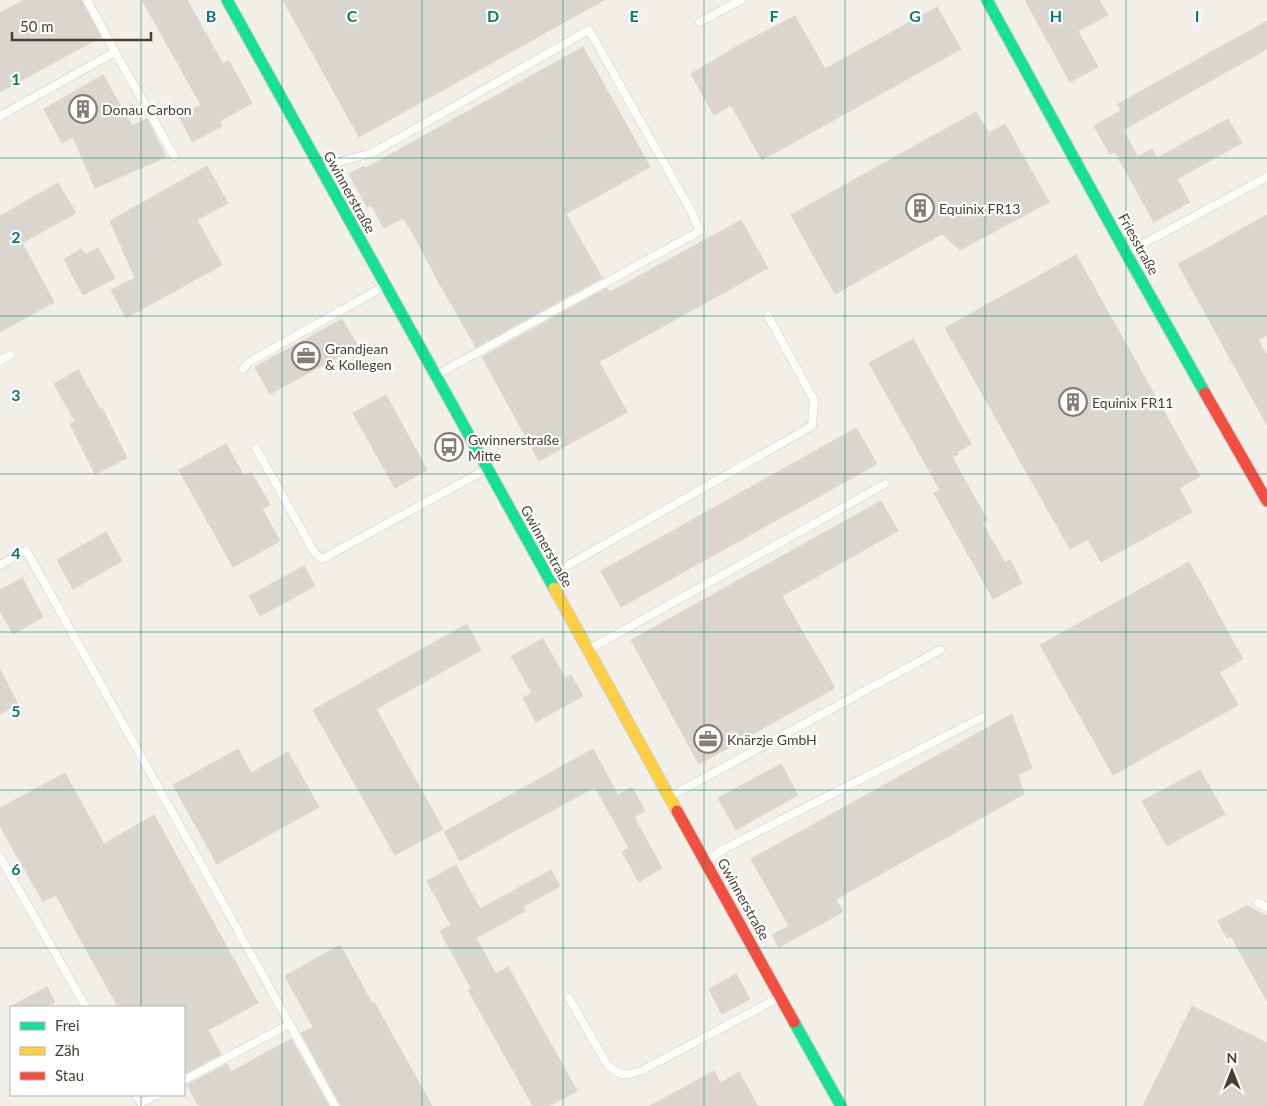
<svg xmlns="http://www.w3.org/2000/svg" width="1267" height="1106" viewBox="0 0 1267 1106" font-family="Lato,sans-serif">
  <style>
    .building { fill: #dad6cf; stroke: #dad6ce }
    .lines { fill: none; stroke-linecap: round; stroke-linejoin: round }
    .lane-casing { stroke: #d0ccc6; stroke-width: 9 }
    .fast-casing { stroke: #d3cec0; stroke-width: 13 }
    .slow-casing { stroke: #d3cec0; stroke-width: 13 }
    .jam-casing { stroke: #d3cec0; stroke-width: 13 }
    .lane { stroke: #fdfdfc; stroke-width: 8 }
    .fast { stroke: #16e098; stroke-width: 11 }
    .slow { stroke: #ffcf43; stroke-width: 11 }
    .jam { stroke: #f24e42; stroke-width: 11 }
    .grid { fill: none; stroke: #0f766e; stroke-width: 1; stroke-opacity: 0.55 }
    .labels { text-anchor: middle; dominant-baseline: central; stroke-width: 4.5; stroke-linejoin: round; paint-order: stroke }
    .poi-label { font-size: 14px; fill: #484034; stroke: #fff; text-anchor: start }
    .street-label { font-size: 14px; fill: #484034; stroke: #fff }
    .grid-label { font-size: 16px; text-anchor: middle; font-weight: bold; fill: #0f766e; stroke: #fff; stroke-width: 4.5; stroke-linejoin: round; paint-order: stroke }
  </style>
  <rect width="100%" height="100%" fill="#f2efe8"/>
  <g class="building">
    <polygon points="24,0 81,0 101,37 0,92 0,13"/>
    <polygon points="142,0 187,0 223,64 229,61 252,103 220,121 222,126 192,142 179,116 201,105"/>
    <polygon points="283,0 604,0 359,137"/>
    <polygon points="1025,0 1099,0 1108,15 1078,31 1098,67 1070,82"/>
    <polygon points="937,7 961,49 762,160 731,105 714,115 691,74 741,44 795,16 825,69"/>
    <polygon points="1267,21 1267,49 1123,130 1138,157 1152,149 1157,158 1228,119 1242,143 1177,179 1190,202 1154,222 1115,152 1110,154 1094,126 1121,110 1118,104"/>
    <polygon points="583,47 650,167 566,214 602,278 476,347 439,283 409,226 408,226 403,218 384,228 371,205 367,207 349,174 364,166 366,168"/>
    <polygon points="103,75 132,126 147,119 166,157 95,188 73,137 62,143 44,109"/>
    <polygon points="976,112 989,133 1005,124 1049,202 960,250 942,234 835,294 791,215"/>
    <polygon points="207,166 228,203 197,220 222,265 126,318 111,290 135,278 110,221"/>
    <polygon points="58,183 76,213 22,243 54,302 0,332 0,216"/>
    <polygon points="1267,215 1267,335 1258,340 1267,356 1267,425 1178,264"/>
    <polygon points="741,220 768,268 599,362 627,412 539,461 482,357 607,288 610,292"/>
    <polygon points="98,248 115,278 83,295 64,259 81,249 85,255"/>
    <polygon points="1076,255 1200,476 1179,488 1192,512 1101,562 1088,539 1070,549 945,328"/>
    <polygon points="342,319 358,346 270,394 255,367"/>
    <polygon points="913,339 971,444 957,452 959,454 952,457 987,520 982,523 1005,563 1010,560 1022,583 993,599 934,493 940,490 869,363"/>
    <polygon points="78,370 100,409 102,408 127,458 95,474 70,424 75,421 54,384"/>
    <polygon points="386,395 427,470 395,488 353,413"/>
    <polygon points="856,428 877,464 621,607 601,571"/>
    <polygon points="226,444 244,476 251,472 270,505 262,509 280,541 233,567 179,470"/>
    <polygon points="881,501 898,531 782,596 835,688 699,764 631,640"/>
    <polygon points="106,532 122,561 73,589 57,560"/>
    <polygon points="1189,562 1243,659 1219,672 1238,705 1113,775 1040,645"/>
    <polygon points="304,566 315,586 260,616 249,596"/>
    <polygon points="22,578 43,617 13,634 0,611 0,590"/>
    <polygon points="467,624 481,650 376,709 443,829 395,855 313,710"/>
    <polygon points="543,639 565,678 571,675 583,696 536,722 523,698 532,693 511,656"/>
    <polygon points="0,670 18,704 0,714"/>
    <polygon points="1012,714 1032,768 1018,775 1024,794 836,899 843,912 779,947 772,935 789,926 751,859"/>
    <polygon points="238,749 251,773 288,752 319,807 217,864 173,785"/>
    <polygon points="593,749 618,795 632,787 645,811 634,817 662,868 639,882 622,852 629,848 595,787 460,861 444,832"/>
    <polygon points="781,764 798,795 736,830 718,798"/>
    <polygon points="1200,770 1225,814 1167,846 1142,801"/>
    <polygon points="65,773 104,844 154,815 258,1003 208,1030 221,1054 184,1074 184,1007 118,1007 56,895 43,902 0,826 0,808"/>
    <polygon points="456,865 480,909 551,870 560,886 523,907 525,911 476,938 496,974 508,967 577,1091 549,1106 533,1106 468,990 471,988 440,931 451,925 427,881"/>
    <polygon points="1247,906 1267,916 1267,1001 1231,936 1227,938 1218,921"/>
    <polygon points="340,945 372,1003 374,1002 432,1106 341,1106 301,1033 313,1027 285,976"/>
    <polygon points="736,974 750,999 722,1014 709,989"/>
    <polygon points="47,987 55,1002 45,1007 10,1007"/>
    <polygon points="1192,1006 1267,1043 1267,1106 1143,1106"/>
    <polygon points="291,1039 329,1106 199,1106 187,1085 227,1064 231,1072"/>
    <polygon points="714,1071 720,1083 739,1072 758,1106 650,1106"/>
  </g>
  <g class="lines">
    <defs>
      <g id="lane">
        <polyline points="700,22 741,0"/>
        <polyline points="115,52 174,156"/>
        <polyline points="0,116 115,52 87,0"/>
        <polyline points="323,171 342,161 372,153 589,30 691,211 700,231 438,374"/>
        <polyline points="1128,252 1267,177"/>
        <polyline points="0,360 11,355"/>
        <polyline points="243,369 249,362 383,287"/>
        <polyline points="256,448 314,552 322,559 485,470"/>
        <polyline points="0,565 26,550 200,862 335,1106"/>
        <polyline points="549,576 812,426 814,400 768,316"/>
        <polyline points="590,649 885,484"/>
        <polyline points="671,796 940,650"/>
        <polyline points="0,857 86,1007"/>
        <polyline points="707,860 726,848 981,718"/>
        <polyline points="1258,903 1267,907"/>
        <polyline points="569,998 608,1066 621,1074 630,1074 641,1071 780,997"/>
        <polyline points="184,1080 290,1024"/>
        <polyline points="136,1095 141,1103 157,1095"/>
      </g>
      <g id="fast">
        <polyline points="227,0 554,588"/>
        <polyline points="987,0 1126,253 1205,393"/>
        <polyline points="794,1022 841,1106"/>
      </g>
      <polyline id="slow" points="554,588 677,811"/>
      <g id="jam">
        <polyline points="1205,393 1267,501"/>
        <polyline points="677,811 794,1022"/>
      </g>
    </defs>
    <use href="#lane" class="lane-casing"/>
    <use href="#fast" class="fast-casing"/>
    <use href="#slow" class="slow-casing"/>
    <use href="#jam" class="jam-casing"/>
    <use href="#lane" class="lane"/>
    <use href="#fast" class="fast"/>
    <use href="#slow" class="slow"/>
    <use href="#jam" class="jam"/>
  </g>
  <path class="grid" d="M141,0V1007M282,0V1106M422,0V1106M563,0V1106M704,0V1106M845,0V1106M985,0V1106M1126,0V1106M0,158H1267M0,316H1267M0,474H1267M0,632H1267M0,790H1267M0,948H1267M141,1095V1106"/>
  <defs>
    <symbol id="building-ring" viewBox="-11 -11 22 22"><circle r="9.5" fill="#fff" stroke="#847d73" stroke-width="1.5"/><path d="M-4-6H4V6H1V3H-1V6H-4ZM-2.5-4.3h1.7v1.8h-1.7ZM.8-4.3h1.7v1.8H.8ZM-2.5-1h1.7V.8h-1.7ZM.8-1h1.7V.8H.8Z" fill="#847d73"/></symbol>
    <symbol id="office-ring" viewBox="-11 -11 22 22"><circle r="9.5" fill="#fff" stroke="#847d73" stroke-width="1.5"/><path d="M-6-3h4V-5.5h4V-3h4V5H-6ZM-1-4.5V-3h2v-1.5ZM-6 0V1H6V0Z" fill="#847d73"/></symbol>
    <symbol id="bus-ring" viewBox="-11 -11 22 22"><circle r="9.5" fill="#fff" stroke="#847d73" stroke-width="1.5"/><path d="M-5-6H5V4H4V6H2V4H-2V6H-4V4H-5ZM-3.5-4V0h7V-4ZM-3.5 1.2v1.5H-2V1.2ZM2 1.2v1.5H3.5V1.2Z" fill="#847d73"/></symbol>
  </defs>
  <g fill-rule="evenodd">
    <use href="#building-ring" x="67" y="93" width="32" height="32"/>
    <use href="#building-ring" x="904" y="192" width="32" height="32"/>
    <use href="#office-ring" x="290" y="340" width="32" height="32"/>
    <use href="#building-ring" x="1057" y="386" width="32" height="32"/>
    <use href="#bus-ring" x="433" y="431" width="32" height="32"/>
    <use href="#office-ring" x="692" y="723" width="32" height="32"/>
  </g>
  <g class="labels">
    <g class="poi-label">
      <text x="102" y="109">Donau Carbon</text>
      <text x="939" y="208">Equinix FR13</text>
      <text x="325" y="348">Grandjean<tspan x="325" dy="16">&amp; Kollegen</tspan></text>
      <text x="1092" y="402">Equinix FR11</text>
      <text x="468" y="439">Gwinnerstraße<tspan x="468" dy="16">Mitte</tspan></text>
      <text x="727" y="739">Knärzje GmbH</text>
    </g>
    <g class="street-label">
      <text transform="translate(350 192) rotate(61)">Gwinnerstraße</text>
      <text transform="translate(1139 244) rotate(61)">Friesstraße</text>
      <text transform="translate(547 546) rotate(61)">Gwinnerstraße</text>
      <text transform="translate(744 899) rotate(61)">Gwinnerstraße</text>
    </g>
  </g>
  <g class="grid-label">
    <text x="211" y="22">B</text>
    <text x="352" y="22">C</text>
    <text x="493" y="22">D</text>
    <text x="634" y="22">E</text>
    <text x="774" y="22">F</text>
    <text x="915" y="22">G</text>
    <text x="1056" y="22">H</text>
    <text x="1197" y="22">I</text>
    <text x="16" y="85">1</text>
    <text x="16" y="243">2</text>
    <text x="16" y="401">3</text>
    <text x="16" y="559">4</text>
    <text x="16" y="717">5</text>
    <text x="16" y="875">6</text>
  </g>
  <rect x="10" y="1006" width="175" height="90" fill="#ffffff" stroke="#b6b3ae"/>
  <rect x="20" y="1022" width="25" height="8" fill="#16e098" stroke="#b6b3ae"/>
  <text x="55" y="1031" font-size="15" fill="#484034">Frei</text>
  <rect x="20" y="1047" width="25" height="8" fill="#ffcf43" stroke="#b6b3ae"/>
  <text x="55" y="1056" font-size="15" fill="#484034">Zäh</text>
  <rect x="20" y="1072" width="25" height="8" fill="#f24e42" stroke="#b6b3ae"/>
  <text x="55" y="1081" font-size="15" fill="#484034">Stau</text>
  <g transform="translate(1232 1071)" stroke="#ffffff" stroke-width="4" paint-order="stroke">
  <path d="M0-4L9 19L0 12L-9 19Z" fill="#484034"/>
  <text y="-8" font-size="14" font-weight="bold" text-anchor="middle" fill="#484034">N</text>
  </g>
  <path d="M12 32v8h139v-8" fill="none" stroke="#484034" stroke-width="2.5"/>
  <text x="20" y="32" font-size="15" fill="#484034" stroke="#ffffff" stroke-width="4" paint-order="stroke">50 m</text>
</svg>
